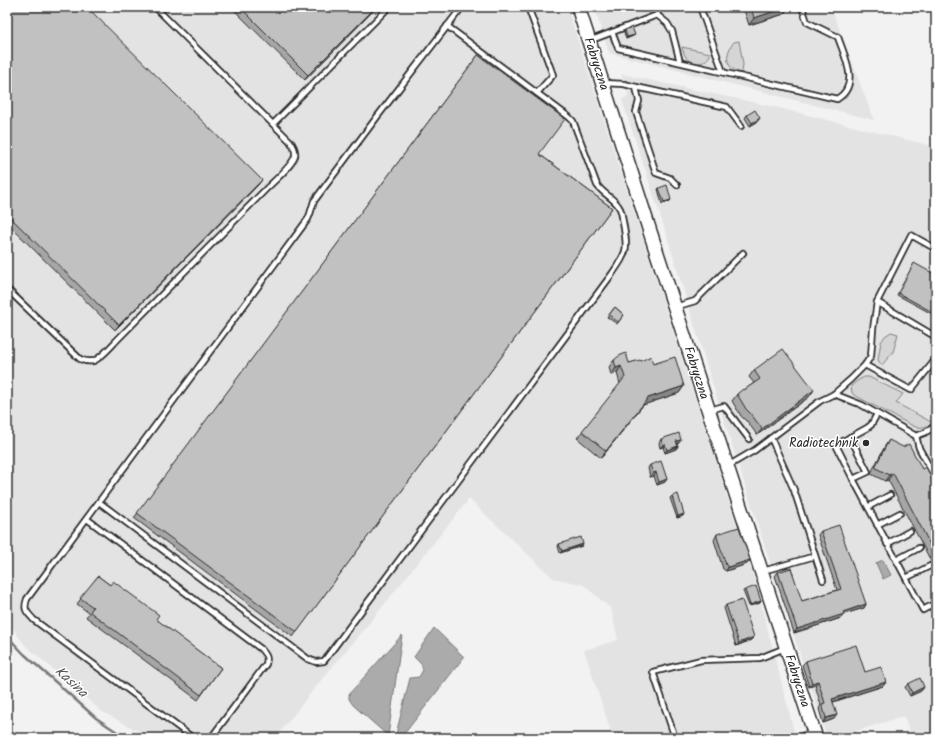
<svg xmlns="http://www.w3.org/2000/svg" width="943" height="745" viewBox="0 0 943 745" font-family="Kalam,sans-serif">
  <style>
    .built { fill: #e3e3e3 }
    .green { fill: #d5d5d5; stroke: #808080 }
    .water { fill: #ababab; stroke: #787878 }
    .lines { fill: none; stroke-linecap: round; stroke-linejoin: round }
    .stream { stroke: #787878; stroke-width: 2.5 }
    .lane-casing { stroke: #2b2b2b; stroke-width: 8 }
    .secondary-casing { stroke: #2b2b2b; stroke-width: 16 }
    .lane { stroke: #fff; stroke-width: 4.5 }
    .secondary { stroke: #fff; stroke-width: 13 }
    .wall { fill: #a6a6a6; stroke: #2b2b2b }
    .shaded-wall { fill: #878787; stroke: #2b2b2b }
    .building { fill: #c1c1c1; stroke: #2b2b2b }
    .poi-dot { fill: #2b2b2b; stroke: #fff; stroke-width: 1.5 }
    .labels { text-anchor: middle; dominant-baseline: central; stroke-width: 3; stroke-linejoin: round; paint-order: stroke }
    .street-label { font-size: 13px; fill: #2b2b2b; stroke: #fff }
    .poi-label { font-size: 13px; fill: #2b2b2b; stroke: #fff; text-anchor: end }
    .water-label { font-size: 14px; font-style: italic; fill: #585858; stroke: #fff }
  </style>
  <rect width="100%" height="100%" fill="#f2f2f2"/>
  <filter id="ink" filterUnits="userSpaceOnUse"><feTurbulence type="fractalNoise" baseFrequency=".025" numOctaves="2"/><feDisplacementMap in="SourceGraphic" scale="8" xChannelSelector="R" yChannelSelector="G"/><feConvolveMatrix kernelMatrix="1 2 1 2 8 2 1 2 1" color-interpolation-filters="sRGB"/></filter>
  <g filter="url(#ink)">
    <g class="built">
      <polygon points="7,7 567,7 755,581 794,731 775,738 613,738 584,650 618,640 611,609 584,585 553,578 469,499 362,632 322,679 275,738 151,738 101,711 25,645 7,621"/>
      <polygon points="594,7 831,7 874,120 609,53"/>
      <polygon points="621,74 779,108 936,147 936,738 912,738 904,716 834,738 827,738 718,402 666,233 622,100 628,95"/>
    </g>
    <g class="green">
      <path d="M739,41L743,64L742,73C725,70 724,54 734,42Z"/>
      <path d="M682,47L710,53V55C705,65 692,66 686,57C684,54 683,51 682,47Z"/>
      <polygon points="891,332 898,334 893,352 882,365 879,362 878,359 881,342 885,336"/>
      <path d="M864,377H869L903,394L896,403L933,423C927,427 922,428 915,427L854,395L852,393L851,386L857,381Z"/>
    </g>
    <g class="water">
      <polygon points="883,560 891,575 883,579 876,563"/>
      <polygon points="434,628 464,657 401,738 395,738 410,678 419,677 423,670 421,664 414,657"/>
      <polygon points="402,635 388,736 353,705 349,699 349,694"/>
    </g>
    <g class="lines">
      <g class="stream">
        <polyline points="7,636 24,654 96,718 126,738"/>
        <polyline points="931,738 936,734"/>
      </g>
      <defs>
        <g id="lane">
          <polyline points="528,7 553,75 537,93"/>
          <polyline points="700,7 723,72"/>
          <polyline points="657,15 667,23 672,31 680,62"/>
          <polyline points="657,15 659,7"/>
          <path d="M612,32L618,48L837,99C861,85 844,56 838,37L807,22L802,7"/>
          <polyline points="589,41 657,15"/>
          <polyline points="604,83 624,84 636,87 639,101 636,112 656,173 670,178 677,185"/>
          <polyline points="636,87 727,107 741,126"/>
          <polyline points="273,124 389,7"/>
          <path d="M7,289L80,359C84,361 88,362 93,361C101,359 112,345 118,339L267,188C274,181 293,165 295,156C296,150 293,145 290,141L155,7"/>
          <polyline points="877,302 936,337"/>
          <polyline points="675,307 695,301 743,253"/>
          <polyline points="865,365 911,390 936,359"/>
          <polyline points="834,394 862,405 916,436 919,448 936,479"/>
          <polyline points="710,410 724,406 749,439"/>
          <polyline points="877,414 871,425 867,428 836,445 853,479 923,610 936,603"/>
          <polyline points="916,436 924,433 936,426"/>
          <polyline points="850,437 868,472 853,479"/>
          <polyline points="771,438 794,490 823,580"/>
          <polyline points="728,466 755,450 820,401 834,394 851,379 865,365 871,356 873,329 877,302 911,235 936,249"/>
          <path d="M99,502L308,659L316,662L324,661L612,274C628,251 628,250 623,222C622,218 622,211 619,207C614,198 603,194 597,185L573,121L569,117L447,26"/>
          <polyline points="868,507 890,495"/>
          <path d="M87,519L261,649C266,655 268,657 266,664L211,738"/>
          <polyline points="877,525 900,513"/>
          <polyline points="887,544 910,531"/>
          <polyline points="896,560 919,548"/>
          <polyline points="763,571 815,556"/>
          <polyline points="906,578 930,566"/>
          <path d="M193,738L34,620C27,612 23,610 27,599L308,219L310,214L314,201L377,117L462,7"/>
          <polyline points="675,738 653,672 701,660 760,658 785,648"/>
          <polyline points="796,738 814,732"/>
        </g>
        <polyline id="secondary" points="578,7 654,244 816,738"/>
      </defs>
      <use href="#lane" class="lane-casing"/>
      <use href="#secondary" class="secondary-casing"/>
      <use href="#lane" class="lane"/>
      <use href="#secondary" class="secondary"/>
    </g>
    <g class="wall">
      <polygon points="7,7 258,185 115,330 7,223"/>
      <polygon points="231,7 377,7 305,80"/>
      <polygon points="743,7 788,7 784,14 749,25"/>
      <polygon points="625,30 633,36 626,39 624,32"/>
      <polygon points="478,55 539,154 612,208 293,637 134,518"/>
      <polygon points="747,115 757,122 750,126 745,118"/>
      <polygon points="659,188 670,201 662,204 658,189"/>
      <polygon points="913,265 936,275 936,316 897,295"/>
      <polygon points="615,307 624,315 617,324 607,317"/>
      <polygon points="614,360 629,363 641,361 653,364 684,386 679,393 643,405 601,458 577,438 620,384 617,373 611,375 609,367"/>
      <polygon points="754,370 809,397 757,435 747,421 746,421 741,416 732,401 737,394 744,390 754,383 749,377"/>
      <polygon points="661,439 679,443 677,443 678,446 676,449 665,453 663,447 660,448 659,443"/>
      <polygon points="889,440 922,469 936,487 936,571 933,564 932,563 888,480 885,481 871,474 872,471 885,446"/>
      <polygon points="650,465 665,482 657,485 654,476 650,477 648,468"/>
      <polygon points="672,496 683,516 677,518 670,498"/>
      <polygon points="821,531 866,604 864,608 844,614 841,618 794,633 775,576 778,572 802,601 837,590 818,535"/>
      <polygon points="717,534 750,560 747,564 726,571 723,569 714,540"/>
      <polygon points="559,544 582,546 560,553 558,546"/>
      <polygon points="98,576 221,668 198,700 86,617 89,613 77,604"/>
      <polygon points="745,590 761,601 760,603 749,606 743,591"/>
      <polygon points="726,605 751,640 736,646 724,608"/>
      <polygon points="936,617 936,635 930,623 933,618"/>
      <polygon points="806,661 865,672 886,682 883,686 833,702 834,719 823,723 819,709 821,705 815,685 809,687 802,665"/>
      <polygon points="908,684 924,687 921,691 910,696 905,687"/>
    </g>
    <g class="shaded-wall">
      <polygon points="376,7 377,7 305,80 308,75"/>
      <polygon points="787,7 788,7 784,14 749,25 754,18"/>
      <polygon points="635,35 633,36 626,39 627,37"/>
      <polygon points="760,118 757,122 750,126 752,123"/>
      <polygon points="262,180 258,185 115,330 119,325"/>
      <polygon points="671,200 670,201 662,204 664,202"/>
      <polygon points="621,366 617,373 611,375 616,368"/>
      <polygon points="684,386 679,393 643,405 601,458 648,398"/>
      <polygon points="814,390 809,397 757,435 762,429"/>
      <polygon points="681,440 679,443 674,444 676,441"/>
      <polygon points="665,444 663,447 660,448 663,445"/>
      <polygon points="678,446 676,449 665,453 667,450"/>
      <polygon points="656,472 654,476 650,477 653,473"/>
      <polygon points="893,473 888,480 885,481 889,475"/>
      <polygon points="667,479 665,482 657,485 659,482"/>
      <polygon points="684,514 683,516 677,518 678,516"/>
      <polygon points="583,544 582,546 560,553 562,551"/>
      <polygon points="750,560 747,564 726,571 728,567"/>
      <polygon points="761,601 760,603 749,606 750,605"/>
      <polygon points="866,604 864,608 844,614 841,618 794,633 797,629 843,612"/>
      <polygon points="754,637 751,640 736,646 739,643"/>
      <polygon points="818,681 815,685 809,687 812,683"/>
      <polygon points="886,682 883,686 829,703 832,699"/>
      <polygon points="924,687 921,691 910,696 912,693"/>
      <polygon points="837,715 834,719 823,723 826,718"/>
    </g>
    <g class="building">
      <polygon points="7,7 87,7 262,180 119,325 7,214"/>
      <polygon points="240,7 376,7 308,75"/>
      <polygon points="751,7 787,7 754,18"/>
      <polygon points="632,27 635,35 627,37 625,30"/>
      <polygon points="478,55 565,119 539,154 612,208 297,632 137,513"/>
      <polygon points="755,110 760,118 752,123 747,115"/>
      <polygon points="667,185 671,200 664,202 659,188"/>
      <polygon points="914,263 936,275 936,314 898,293"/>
      <polygon points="615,307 624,315 618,322 609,315"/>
      <polygon points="783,349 814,390 762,429 751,414 746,409 737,394 743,389 744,390 760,379 754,370"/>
      <polygon points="626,353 629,363 640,360 641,361 651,356 653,364 675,357 684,386 648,398 606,451 582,431 625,377 621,366 616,368 614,360 619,356"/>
      <polygon points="679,433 681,440 676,441 678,446 667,450 665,444 663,445 661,439"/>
      <polygon points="889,440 903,447 909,444 922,469 926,467 936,487 936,556 893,473 889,475 876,468 876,465"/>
      <polygon points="661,461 667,479 659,482 656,472 653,473 650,465"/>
      <polygon points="678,494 684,514 678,516 672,496"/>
      <polygon points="839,525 866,604 843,612 844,614 797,629 778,572 791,568 802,601 841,589 821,531"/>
      <polygon points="739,527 750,560 728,567 726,565 717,537 717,534"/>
      <polygon points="581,537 583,544 562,551 559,544"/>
      <polygon points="98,576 110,585 113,581 159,615 156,619 221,668 201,695 90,612 93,607 80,598"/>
      <polygon points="756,586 761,601 750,605 745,590"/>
      <polygon points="742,600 754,637 739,643 726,605"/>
      <polygon points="936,617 936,623 933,618"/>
      <polygon points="856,645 865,672 881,667 886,682 832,699 837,715 826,718 822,704 825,703 818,681 812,683 806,661"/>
      <polygon points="920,678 924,687 912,693 908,684"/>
      <polygon points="854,732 856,738 845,738 844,735"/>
    </g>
  </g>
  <circle class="poi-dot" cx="866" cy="443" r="4"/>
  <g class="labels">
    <g class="street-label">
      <text transform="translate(596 64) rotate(72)">Fabryczna</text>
      <text transform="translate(696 373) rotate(72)">Fabryczna</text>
      <text transform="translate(797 681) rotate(72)">Fabryczna</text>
    </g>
    <g class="poi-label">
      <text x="858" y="443">Radiotechnik</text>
    </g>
    <g class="water-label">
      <text transform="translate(71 682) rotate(43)">Kasina</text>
    </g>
  </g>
  <rect width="943" height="745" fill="none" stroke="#fff" stroke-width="24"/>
  <rect x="12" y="12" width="919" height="721" fill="none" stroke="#2b2b2b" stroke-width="1.5" filter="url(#ink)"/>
</svg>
